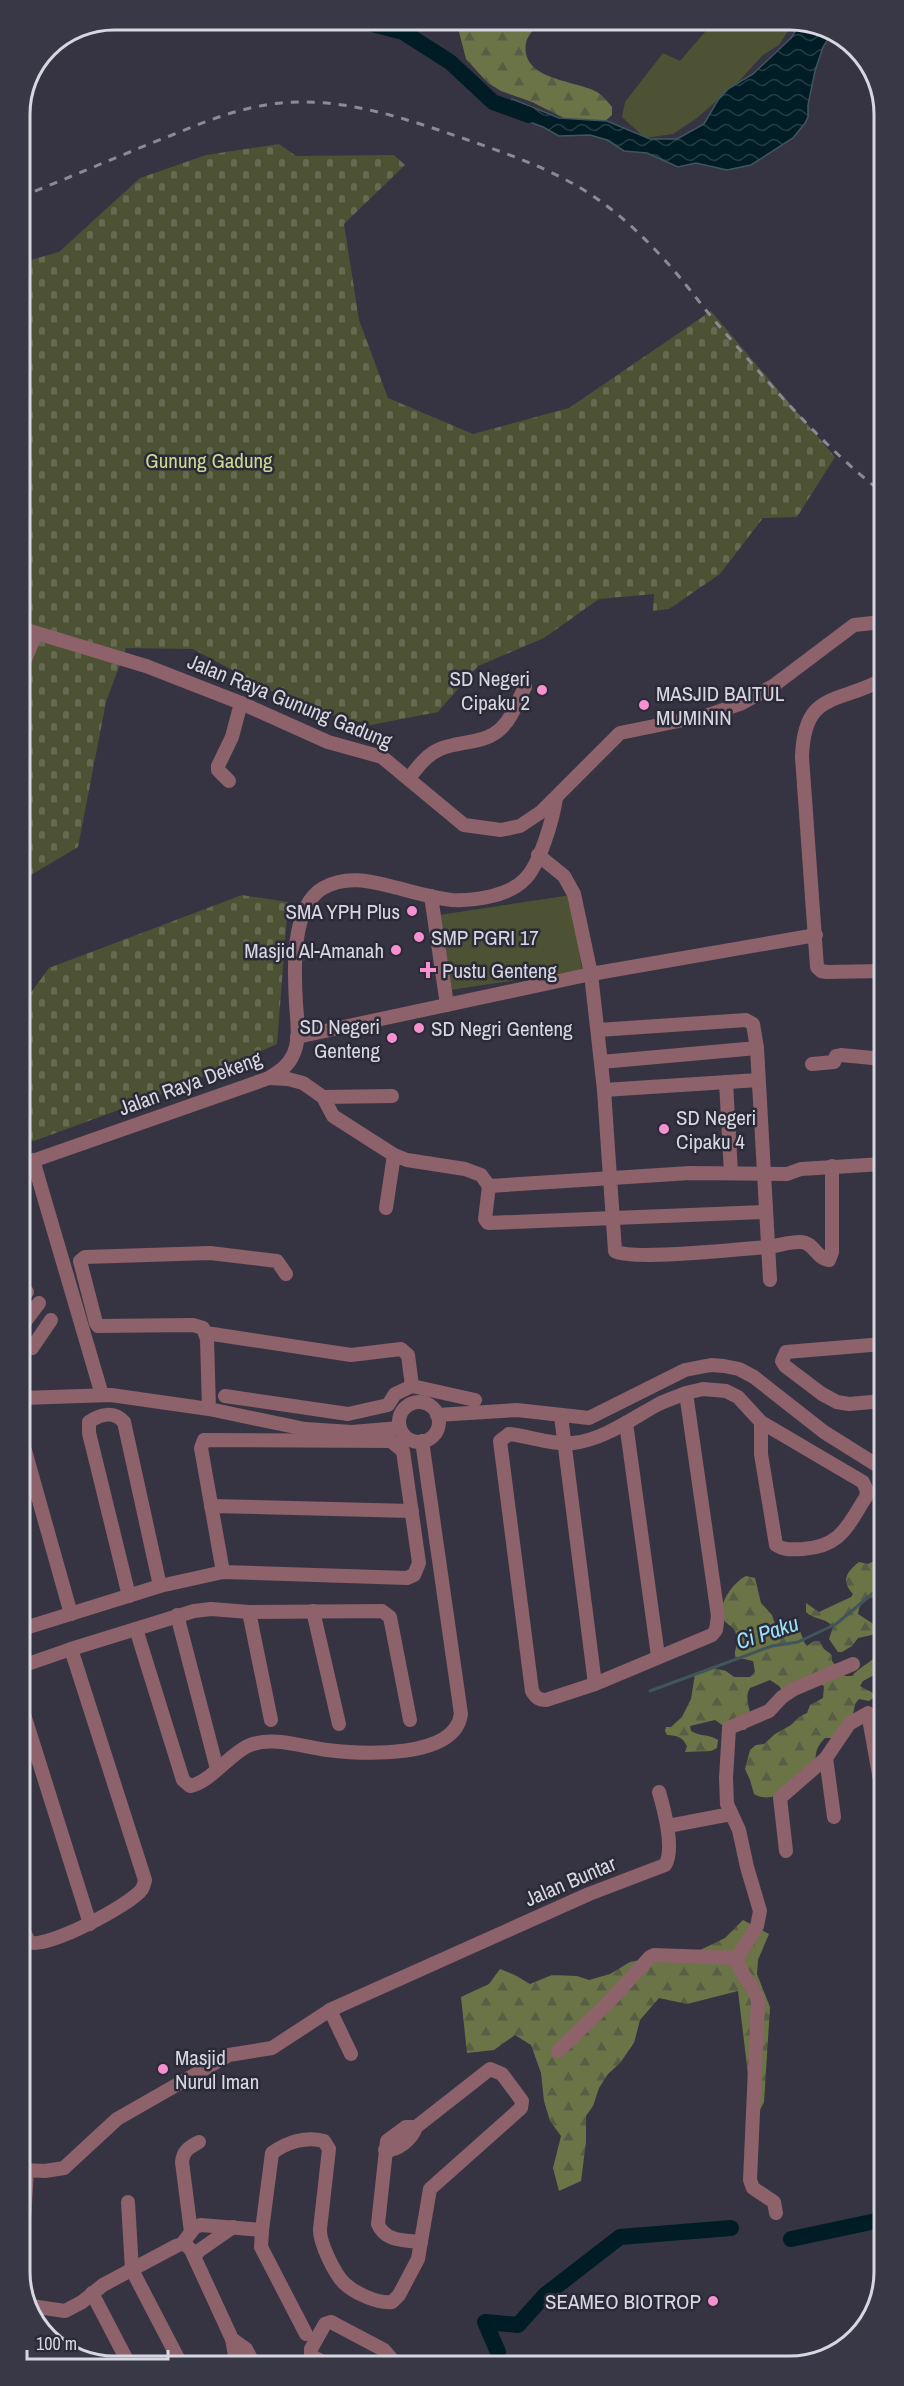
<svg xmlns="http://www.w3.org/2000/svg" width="904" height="2386" viewBox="0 0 904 2386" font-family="'Archivo Narrow',sans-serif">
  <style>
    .grass { fill: #4c5233 }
    .forest { fill: url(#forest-firs) }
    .cemetery { fill: url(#cemetery-stones) }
    .water { fill: url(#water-waves); stroke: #41555d; stroke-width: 1.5 }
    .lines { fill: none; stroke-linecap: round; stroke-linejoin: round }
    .stream { stroke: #41555d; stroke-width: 3 }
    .river { stroke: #001d25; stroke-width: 16 }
    .minor { stroke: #8d626a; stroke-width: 14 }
    .rail { stroke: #8b8995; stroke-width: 3; stroke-dasharray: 8 8; stroke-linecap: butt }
    .poi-dot { fill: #f690cf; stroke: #2b2a38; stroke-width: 2 }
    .labels { text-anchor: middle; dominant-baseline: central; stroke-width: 5; stroke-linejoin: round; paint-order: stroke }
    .park-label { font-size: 21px; fill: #ccda90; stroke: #2b2a38 }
    .poi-label { font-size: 21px; fill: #d8d7e1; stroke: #2b2a38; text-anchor: start }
    .street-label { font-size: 21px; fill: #d8d7e1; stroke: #2b2a38 }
    .water-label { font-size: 22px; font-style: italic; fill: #9be3f9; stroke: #2b2a38 }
    .rim { fill: none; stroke: #d8d7e1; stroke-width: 3 }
  </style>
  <defs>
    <pattern id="forest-firs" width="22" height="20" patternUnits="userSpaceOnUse" patternTransform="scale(1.5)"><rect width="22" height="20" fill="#6b7446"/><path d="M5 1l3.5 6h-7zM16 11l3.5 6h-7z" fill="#585d45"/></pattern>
    <pattern id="cemetery-stones" width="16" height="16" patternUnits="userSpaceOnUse" patternTransform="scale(1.5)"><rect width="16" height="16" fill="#4c5233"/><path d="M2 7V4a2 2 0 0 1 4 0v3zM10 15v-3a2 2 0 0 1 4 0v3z" fill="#656a50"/></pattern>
    <pattern id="water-waves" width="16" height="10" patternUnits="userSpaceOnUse" patternTransform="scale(1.5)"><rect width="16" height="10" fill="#001d25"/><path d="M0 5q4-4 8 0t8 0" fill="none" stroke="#243d44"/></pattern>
  </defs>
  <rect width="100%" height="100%" fill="#363442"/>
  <g class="grass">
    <polygon points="712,20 795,20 779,45 763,55 739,81 697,118 673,134 645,138 622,117 625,102 663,53 680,61 712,24"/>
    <polygon points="571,895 582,970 450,990 439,915"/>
  </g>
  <g class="forest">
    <path d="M441,20H540C536,27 527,36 526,43C520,79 572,80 595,91C602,94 607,101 612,107V115L602,124L570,121L532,102L501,91L488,83L466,59L458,28L454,21Z"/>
    <path d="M883,1557V1602L872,1597C863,1601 859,1605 858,1614L875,1625L876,1630L872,1635L858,1638L852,1646L842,1652H838L829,1639L833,1627C825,1617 814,1620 806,1612V1603L819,1612L851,1597L853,1594C841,1581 846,1572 859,1562L868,1564Z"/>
    <path d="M746,1576L755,1578L761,1603L772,1615L775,1624L790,1620L797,1623L804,1642L807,1646L814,1641H819L824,1649L832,1655V1661L845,1676H852C863,1664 872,1663 884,1648V1664L877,1666L874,1675L863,1681L860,1686L875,1694L873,1698L869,1701L859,1699L855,1704L852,1720L838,1738H825C816,1747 814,1755 817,1767C800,1780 776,1807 754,1794L750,1780L745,1769L750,1750L756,1745L764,1744L775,1734L791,1725L799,1717L807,1713L810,1705L823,1698L824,1686L819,1684L782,1690L779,1686L770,1680L750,1688C741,1702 759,1718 745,1730H729L715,1720L690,1726L691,1731C700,1737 710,1734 718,1740L717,1748L711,1751L685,1752L687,1746C682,1736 677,1736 667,1735L665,1731L666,1727H671L682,1717L691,1699L695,1674L713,1668L726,1671L734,1677H750L755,1672L753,1661L735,1657C734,1649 739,1643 736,1634C734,1626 728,1626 724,1620C715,1607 734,1581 746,1576Z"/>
    <polygon points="743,1920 769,1934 758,1960 757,1974 770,2007 764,2102 760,2110 750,2091 738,1991 687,2004 659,1998 640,2020 634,2043 620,2063 608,2074 599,2088 593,2106 586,2116 586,2142 581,2181 559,2191 553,2168 561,2136 550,2121 544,2101 541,2073 531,2045 515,2035 494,2050 467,2053 461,1997 489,1984 500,1969 515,1975 530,1984 552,1975 577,1976 589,1980 610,1974 630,1962 669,1954 698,1951 725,1938"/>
  </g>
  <g class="cemetery">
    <polygon points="279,144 296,156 394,155 405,165 344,224 359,320 388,398 473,434 569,408 711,311 835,457 797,517 763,518 720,574 669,609 653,611 654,594 599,599 544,638 478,666 438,712 371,725 301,707 193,649 126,648 106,702 78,847 21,881 20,263 59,252 140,178 206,155"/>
    <polygon points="242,895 288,902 277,1044 165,1093 34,1141 21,1141 21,1006 49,968"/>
  </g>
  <polygon class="water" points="801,22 832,33 823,47 815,71 808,105 808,117 805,123 793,138 751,165 727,170 696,163 678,167 647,153 624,151 607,140 590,135 559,136 543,127 508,114 512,99 559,118 607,121 650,139 677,139 704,124 718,100 728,89 753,74 791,38"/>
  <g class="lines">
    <polyline class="stream" points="650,1691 772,1646 798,1642 836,1624 883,1585"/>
    <g class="river">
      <polyline points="357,20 403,32 450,62 493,102 529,115"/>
      <polyline points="791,2239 876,2221 884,2211"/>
      <polyline points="498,2352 485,2322 518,2325 545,2295 620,2237 731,2228"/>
    </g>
    <g class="minor">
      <polyline points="20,628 146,666 241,703 328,742 382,757 464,825 501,830 520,826 541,812 620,733 708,715 740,704 773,686 854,625 882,622"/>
      <polyline points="20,672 36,633"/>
      <path d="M882,680C837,704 804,691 802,757L817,967L821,971L827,972L883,971"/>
      <path d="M409,778C418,767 426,755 440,749C458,741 482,744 498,731C511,721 517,702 525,687"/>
      <polyline points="229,781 218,770 218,766 232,737 241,703"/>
      <path d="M538,855L564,876L574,894L591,974L604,1090L615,1251C631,1261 742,1249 767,1247C778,1246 788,1242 799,1242C814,1241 816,1259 829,1260L832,1252V1166"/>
      <polyline points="431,896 447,1005"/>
      <polyline points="598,1030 746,1020 753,1024 757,1048 770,1280"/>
      <polyline points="297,1037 591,974 816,935"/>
      <polyline points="601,1062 757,1048"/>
      <polyline points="812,1064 834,1062 836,1056 841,1055 883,1059"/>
      <polyline points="269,1078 288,1079 303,1083 323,1097 333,1116 394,1155 407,1160 465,1169 481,1175 489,1186 690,1173 787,1174 801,1169 883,1164"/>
      <polyline points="726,1082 731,1173"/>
      <polyline points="604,1090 758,1080"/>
      <polyline points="323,1097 392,1096"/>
      <polyline points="33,1160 102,1395"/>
      <path d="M21,1165L269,1078C278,1072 287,1067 292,1057C301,1041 297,1020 296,1003C294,970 291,907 323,888C348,874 373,882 398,888C416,893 434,898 452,900C475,901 509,896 525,879C540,864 553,819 556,798"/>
      <polyline points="489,1186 485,1219 488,1223 765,1212"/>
      <polyline points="386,1208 394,1155"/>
      <polyline points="21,1297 27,1292"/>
      <polyline points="21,1327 39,1303"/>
      <polyline points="206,1333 351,1355 401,1349 408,1355 412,1386"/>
      <polyline points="883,1344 786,1352 782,1361 785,1366 822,1394 837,1402 849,1404 883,1401"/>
      <polyline points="21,1348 32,1348 51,1320"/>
      <path d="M686,1393C677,1397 666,1400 657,1405C631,1419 603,1440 573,1443C550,1445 530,1436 509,1434L500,1441L532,1691C536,1698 539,1700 546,1700L595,1684L712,1635L716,1630L718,1616L686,1393L703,1389L726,1391L738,1397L761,1422L863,1482L867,1491L866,1497C847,1526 842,1546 803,1549C793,1549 785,1551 776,1545L761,1454V1422"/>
      <polyline points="225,1396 348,1414 388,1405 395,1394 412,1386 475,1400"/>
      <polyline points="22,1398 111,1395 209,1409 305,1429 352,1432 400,1428"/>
      <circle cx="419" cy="1422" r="20"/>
      <polyline points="209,1409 207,1339 203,1328 193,1325 98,1326 96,1323 80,1261 85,1257 210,1253 277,1261 286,1274"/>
      <polyline points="437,1415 517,1410 589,1418 685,1370 711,1365 724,1366 739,1369 754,1377 824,1432 883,1469"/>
      <polyline points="561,1416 595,1684"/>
      <polyline points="626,1423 658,1656"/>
      <polyline points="22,1440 71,1614"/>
      <polyline points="211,1506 412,1511"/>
      <path d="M129,1596L89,1433V1422C100,1414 114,1411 124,1422L160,1586"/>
      <polyline points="313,1611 339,1724"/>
      <polyline points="249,1612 271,1720"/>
      <polyline points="177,1615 217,1769"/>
      <polyline points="22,1629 160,1586 223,1572 407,1578 414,1575 419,1563 403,1451 391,1441 204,1440 201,1448 223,1572"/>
      <path d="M136,1629L183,1780L190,1786C211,1782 230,1753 250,1745C274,1736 303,1747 327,1750C360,1754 455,1760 461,1714L422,1441"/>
      <polyline points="71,1649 194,1611 211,1609 249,1612 382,1611 390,1617 410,1720"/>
      <path d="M22,1666L71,1649L145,1880C144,1884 144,1886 142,1889C131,1905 45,1950 29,1942L22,1928"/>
      <polyline points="22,1708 90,1924"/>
      <polyline points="826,1758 834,1817"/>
      <polyline points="668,1826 731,1814"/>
      <polyline points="786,1851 780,1798 826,1758 849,1724 868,1713 880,1780 884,1781"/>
      <polyline points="330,2010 351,2054"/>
      <polyline points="558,2051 607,2004 650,1957 654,1955 737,1958"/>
      <path d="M416,2127H406L387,2141L378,2224C385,2242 405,2240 421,2242"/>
      <path d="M23,2170L45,2171L64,2168L117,2119L229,2055L272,2048L330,2010L589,1894L665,1865C675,1850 664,1809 659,1792"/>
      <polyline points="128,2202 132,2270 182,2366"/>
      <path d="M776,2213L774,2202L753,2188L750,2180L758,2001C754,1984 739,1975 737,1958L757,1926L760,1911L747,1867L739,1830L727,1804L726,1778L729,1728L769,1711L782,1697L794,1689L853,1664"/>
      <polyline points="262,2230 261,2247 306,2334"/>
      <path d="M191,2232L182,2162C183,2150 190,2147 199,2142"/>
      <polyline points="23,2237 27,2170"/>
      <path d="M182,2244L195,2227L201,2225L262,2230L272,2153C287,2142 306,2136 324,2141L329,2149L320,2229C319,2242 335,2275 345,2284C355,2293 378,2304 392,2302L399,2295L418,2259L430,2189L521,2108L522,2101L502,2074L490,2069L416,2127C412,2139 398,2151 385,2150"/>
      <polyline points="194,2256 200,2250 233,2227"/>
      <polyline points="92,2293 130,2366"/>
      <path d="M31,2306L65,2311L82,2302L103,2285L176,2246C183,2243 186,2244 191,2250L232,2339L237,2366"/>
      <polyline points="232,2339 246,2349 255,2366"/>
      <polyline points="330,2365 311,2356 311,2349 325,2324 331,2322 384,2350 397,2365"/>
    </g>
    <path class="rail" d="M20,197C71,177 121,155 172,135C199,124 226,113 255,107C327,91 398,116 465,139C508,154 549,168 587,192C615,210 639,232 661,256C682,278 700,304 720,327C768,382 824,448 882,492"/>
  </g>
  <g class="poi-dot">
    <circle cx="542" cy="690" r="6"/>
    <circle cx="644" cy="705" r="6"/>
    <circle cx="412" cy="911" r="6"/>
    <circle cx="419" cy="937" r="6"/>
    <circle cx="396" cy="950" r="6"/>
    <path d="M425 961h6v6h6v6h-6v6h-6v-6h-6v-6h6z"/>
    <circle cx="419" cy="1028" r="6"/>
    <circle cx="392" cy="1038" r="6"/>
    <circle cx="664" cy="1129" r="6"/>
    <circle cx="163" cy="2069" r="6"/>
    <circle cx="713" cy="2301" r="6"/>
  </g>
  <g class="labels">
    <g class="park-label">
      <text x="209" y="460">Gunung Gadung</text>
    </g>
    <g class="poi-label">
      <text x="530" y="678" text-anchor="end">SD Negeri<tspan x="530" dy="24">Cipaku 2</tspan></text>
      <text x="656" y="693">MASJID BAITUL<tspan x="656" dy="24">MUMININ</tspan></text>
      <text x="400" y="911" text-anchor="end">SMA YPH Plus</text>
      <text x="431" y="937">SMP PGRI 17</text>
      <text x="384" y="950" text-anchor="end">Masjid Al-Amanah</text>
      <text x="442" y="970">Pustu Genteng</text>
      <text x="380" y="1026" text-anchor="end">SD Negeri<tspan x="380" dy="24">Genteng</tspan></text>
      <text x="431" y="1028">SD Negri Genteng</text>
      <text x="676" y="1117">SD Negeri<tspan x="676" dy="24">Cipaku 4</tspan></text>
      <text x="175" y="2057">Masjid<tspan x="175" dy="24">Nurul Iman</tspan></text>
      <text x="701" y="2301" text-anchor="end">SEAMEO BIOTROP</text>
    </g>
    <g class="street-label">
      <text transform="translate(290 701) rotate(22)">Jalan Raya Gunung Gadung</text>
      <text transform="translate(190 1083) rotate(-20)">Jalan Raya Dekeng</text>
      <text transform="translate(570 1881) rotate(-23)">Jalan Buntar</text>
    </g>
    <g class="water-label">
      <text transform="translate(767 1632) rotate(-18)">Ci Paku</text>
    </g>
  </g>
  <path d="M0 0H904V2386H0ZM114 30H790A84 84 0 0 1 874 114V2272A84 84 0 0 1 790 2356H114A84 84 0 0 1 30 2272V114A84 84 0 0 1 114 30Z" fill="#393846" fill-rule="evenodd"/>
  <path class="rim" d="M114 30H790A84 84 0 0 1 874 114V2272A84 84 0 0 1 790 2356H114A84 84 0 0 1 30 2272V114A84 84 0 0 1 114 30Z"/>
  <path d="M27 2350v9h141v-9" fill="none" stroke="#d8d7e1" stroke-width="3"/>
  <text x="36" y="2350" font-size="18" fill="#d8d7e1" stroke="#2b2a38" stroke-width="4.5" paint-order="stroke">100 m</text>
</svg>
